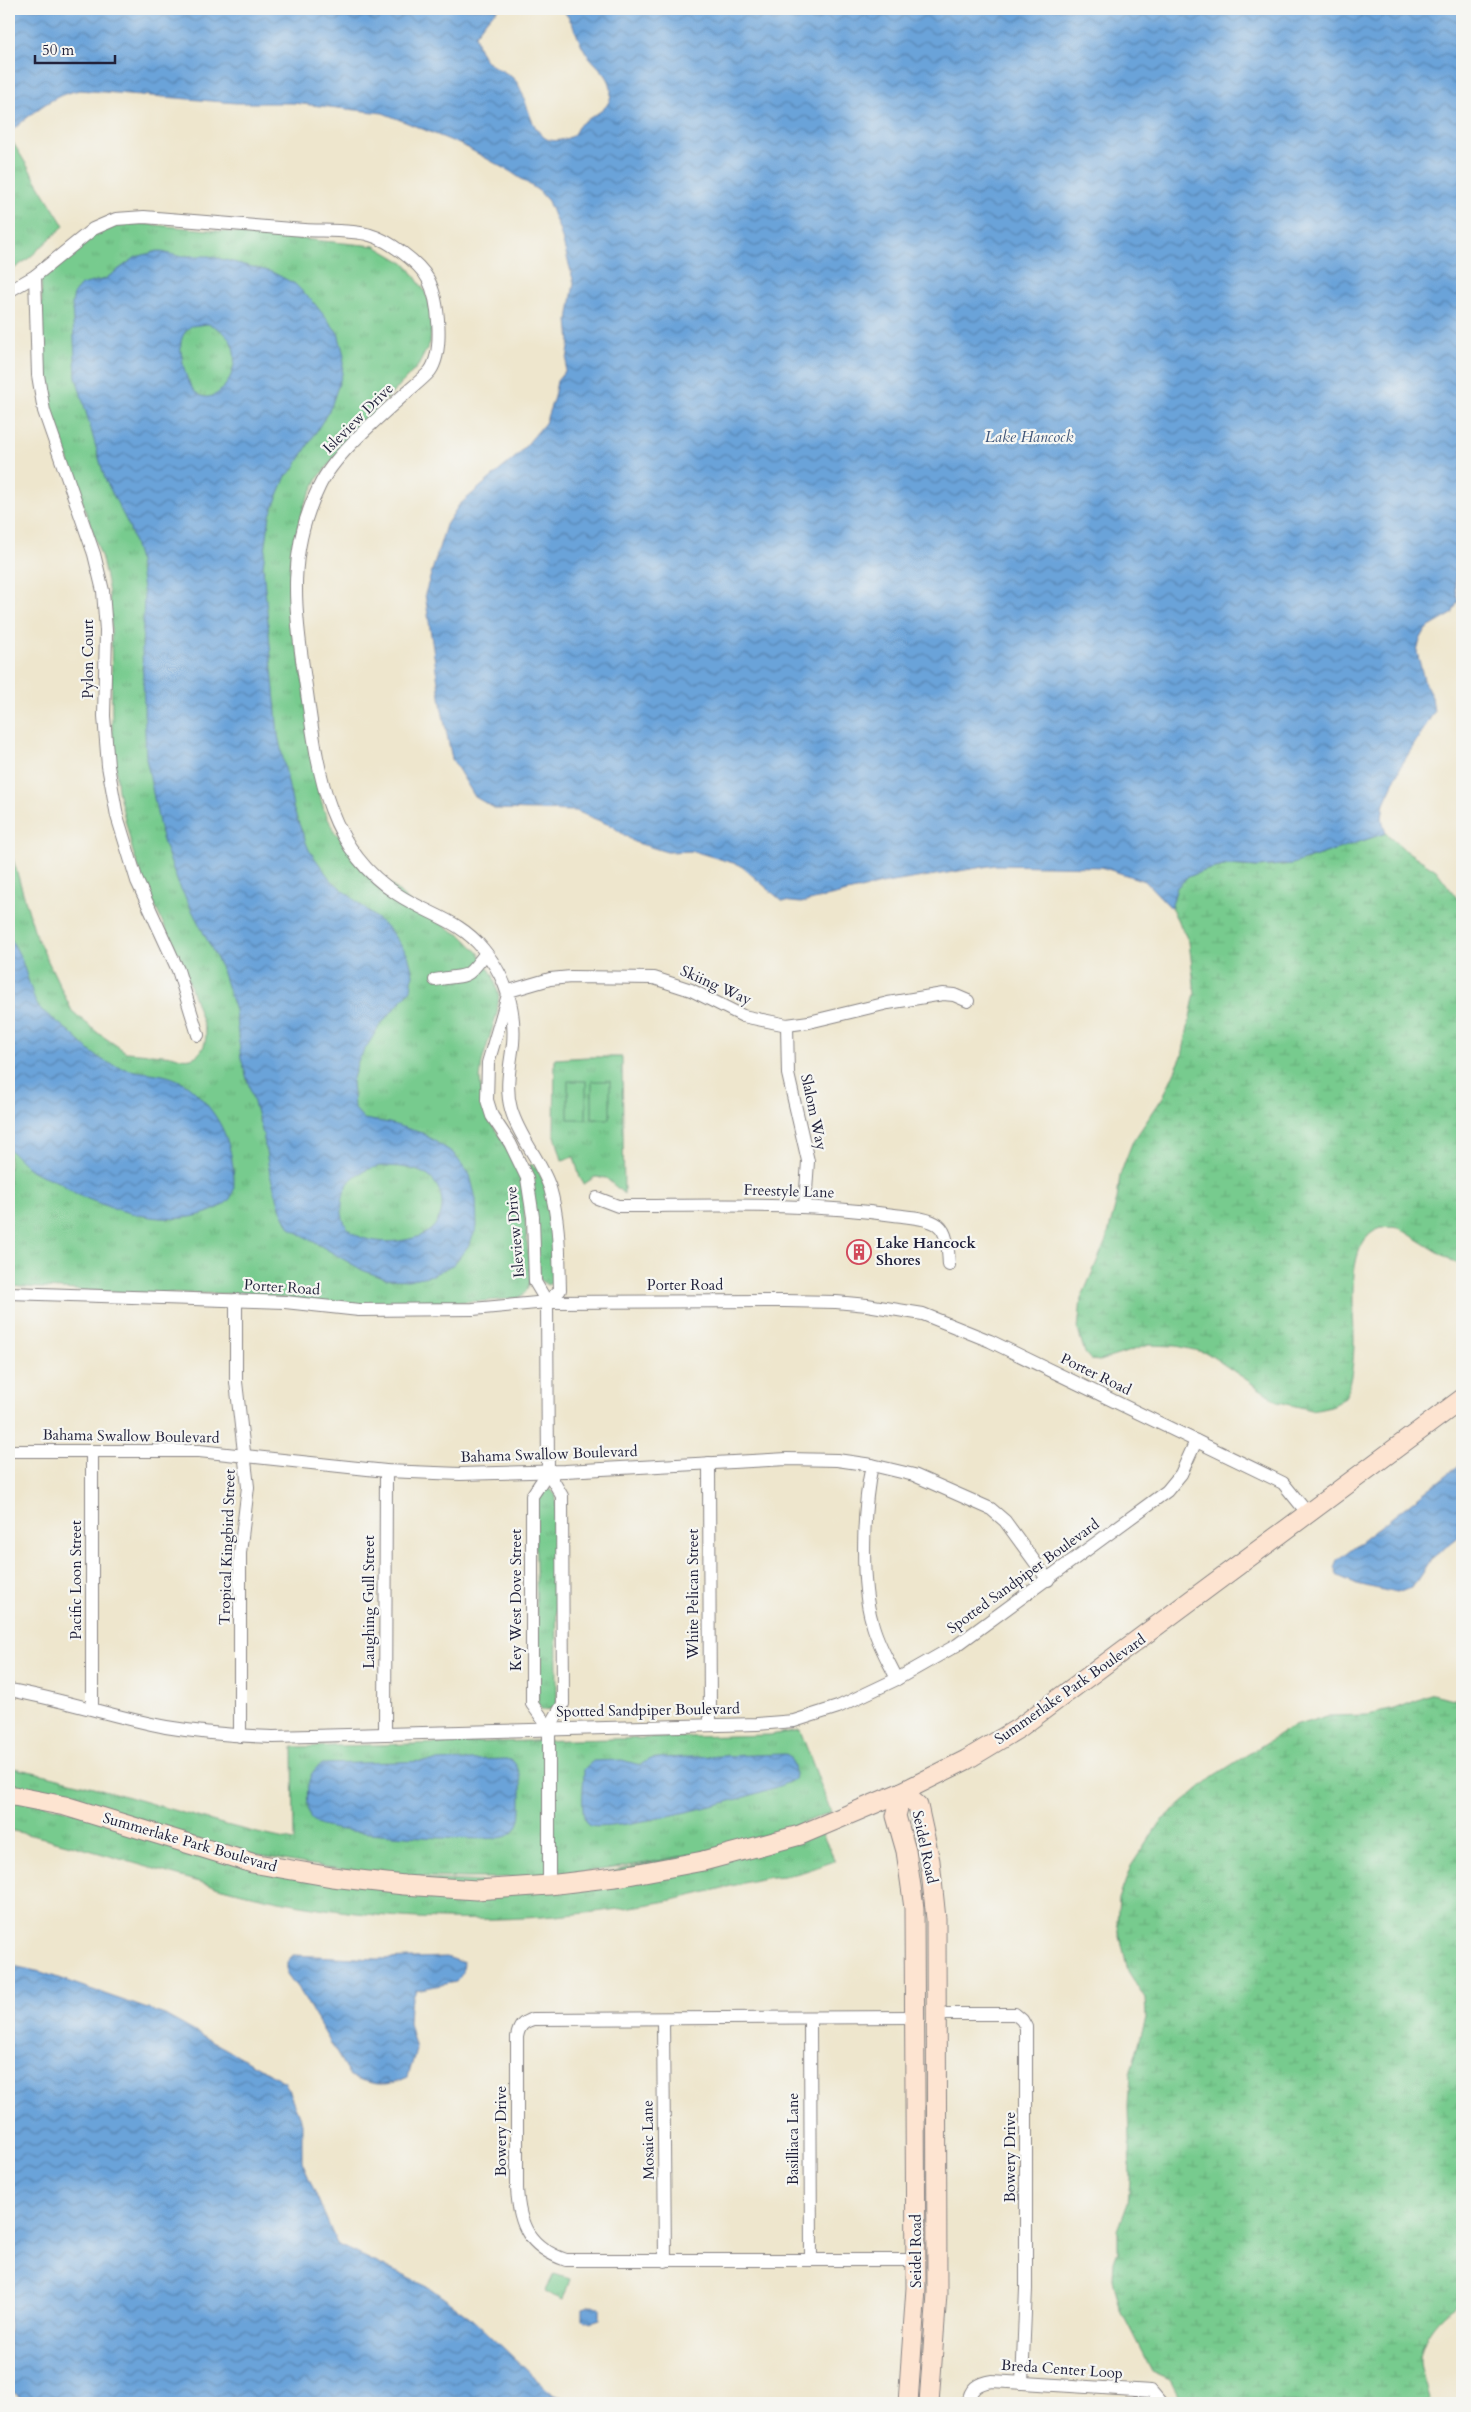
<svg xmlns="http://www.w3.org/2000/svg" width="1471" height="2412" viewBox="0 0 1471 2412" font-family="Cardo,serif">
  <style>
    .wetland { fill: url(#wetland-marsh); stroke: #4c7664 }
    .park { fill: url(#park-tufts); stroke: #4c7664 }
    .pitch { fill: #77cb8e; stroke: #4c7664 }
    .water { fill: url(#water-waves); stroke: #46628a; fill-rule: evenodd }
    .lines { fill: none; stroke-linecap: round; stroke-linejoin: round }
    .street-casing { stroke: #888484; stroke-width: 14 }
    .secondary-casing { stroke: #888484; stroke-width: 21 }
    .street { stroke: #fff; stroke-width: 12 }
    .secondary { stroke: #fde4d1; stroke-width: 19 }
    .labels { text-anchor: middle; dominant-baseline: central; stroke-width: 4.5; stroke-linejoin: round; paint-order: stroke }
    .street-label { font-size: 15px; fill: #22223b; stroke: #f6f6f2 }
    .poi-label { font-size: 15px; font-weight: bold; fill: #22223b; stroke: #f6f6f2; text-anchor: start }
    .water-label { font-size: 16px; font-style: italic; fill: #3f567a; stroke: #f6f6f2 }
  </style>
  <defs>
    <pattern id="wetland-marsh" width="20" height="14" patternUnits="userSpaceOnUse" patternTransform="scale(1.25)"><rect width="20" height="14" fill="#77cb8e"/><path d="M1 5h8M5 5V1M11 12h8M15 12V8" fill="none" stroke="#67ae7b"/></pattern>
    <pattern id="park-tufts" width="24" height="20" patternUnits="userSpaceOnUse" patternTransform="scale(1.25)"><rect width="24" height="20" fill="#77cb8e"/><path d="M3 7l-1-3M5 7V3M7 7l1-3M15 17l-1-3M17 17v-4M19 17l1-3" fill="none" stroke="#67ae7b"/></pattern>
    <pattern id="water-waves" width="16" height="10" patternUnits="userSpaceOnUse" patternTransform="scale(1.25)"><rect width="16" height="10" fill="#6aa3d9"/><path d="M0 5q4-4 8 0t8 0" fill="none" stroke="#5784b1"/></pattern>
  </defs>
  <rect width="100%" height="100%" fill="#f6f6f2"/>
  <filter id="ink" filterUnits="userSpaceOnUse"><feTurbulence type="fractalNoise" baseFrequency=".02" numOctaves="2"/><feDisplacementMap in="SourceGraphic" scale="10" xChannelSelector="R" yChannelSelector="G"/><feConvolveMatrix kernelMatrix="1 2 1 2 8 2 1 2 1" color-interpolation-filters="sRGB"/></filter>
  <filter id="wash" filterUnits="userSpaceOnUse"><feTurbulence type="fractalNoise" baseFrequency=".0096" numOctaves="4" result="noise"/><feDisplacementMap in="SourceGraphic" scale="20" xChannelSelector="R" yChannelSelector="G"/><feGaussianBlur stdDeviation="1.12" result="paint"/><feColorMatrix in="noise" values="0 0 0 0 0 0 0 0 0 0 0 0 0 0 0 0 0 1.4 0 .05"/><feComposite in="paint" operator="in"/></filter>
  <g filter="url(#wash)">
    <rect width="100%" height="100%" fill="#eee6cd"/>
    <g class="wetland">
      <path d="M1386,833L1405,850L1436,870L1462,905V1264L1456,1263L1399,1228C1342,1218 1354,1304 1354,1338C1354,1359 1352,1379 1345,1398L1331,1406L1312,1410L1279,1402L1207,1353L1177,1346L1149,1345L1099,1361L1091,1360L1085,1353L1078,1330L1081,1299L1107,1238L1117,1199L1120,1175L1132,1143L1163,1097L1182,1056L1195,993L1189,942L1171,908L1177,887L1188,877L1203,871L1228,865L1258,867L1292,864Z"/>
      <path d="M1433,1694L1462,1701V2301C1442,2314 1424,2332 1420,2357C1419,2368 1428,2392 1430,2403H1182L1170,2380L1152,2372L1120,2309L1113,2278L1114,2262L1118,2251V2230L1128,2203L1130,2180L1128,2105L1130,2074L1146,2019L1145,1998L1128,1971L1117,1922L1119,1899L1131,1866L1160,1822L1214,1776L1291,1727L1327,1716L1368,1715L1395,1709Z"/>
    </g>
    <g class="park">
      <polygon points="9,136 64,226 28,259 9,272"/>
      <path d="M125,222L375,246L407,265L424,290L430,303L432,322L430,343L418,366L364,423L318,478L305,503L295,538L290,561L293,610L319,793L324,810L334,831L420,912L462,936L478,952L493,975L499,996L497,1013L482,1062L480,1079L483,1104L487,1116L510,1153L521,1175L530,1274C530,1285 528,1293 518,1298L487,1301L350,1304L245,1294L112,1292L9,1286V846L36,936L72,1011L98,1033L126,1052L175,1056C194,1064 206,1052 206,1033L185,970L145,885L133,852L118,791L112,726L111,615L108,587L102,559L49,403L44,374L41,278L98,230Z"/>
      <polygon points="587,1057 622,1057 624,1194 606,1178 595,1177 584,1184 580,1178 574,1157 562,1160 554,1132 555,1059"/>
      <path d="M532,1164C555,1183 553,1254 554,1282L548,1285L540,1280L528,1167Z"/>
      <polygon points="544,1489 551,1490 556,1495 557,1702 552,1709 543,1710 538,1706 535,1495"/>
      <path d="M800,1730L831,1812C780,1833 727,1847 673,1858C532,1886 403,1884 262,1856C233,1851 204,1841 176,1834C120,1819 65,1804 9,1789V1767C105,1785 197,1822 294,1841L293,1747L770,1735Z"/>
      <path d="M9,1795L312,1874L549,1885L819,1827L835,1861C822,1865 808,1871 795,1874C785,1877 775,1876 765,1878C727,1886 689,1898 650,1904C528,1925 401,1925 279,1901C187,1883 100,1849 9,1830Z"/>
      <polygon points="554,2274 570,2279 563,2300 545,2292"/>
    </g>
    <g class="pitch">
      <rect x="568" y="1081" width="18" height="38"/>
      <rect x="592" y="1081" width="18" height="38"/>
    </g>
    <g class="water">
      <path d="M9,9H499L488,18L475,35C477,43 480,53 485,59C494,70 510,71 518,84C528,102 528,124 545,138C552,143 567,140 573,135C577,131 577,126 582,123C594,114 611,110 611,92C612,74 593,65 585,51C576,37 574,20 561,9H1462V518L1455,586L1458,601L1452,614L1426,629L1420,640L1417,652L1425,684L1432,697L1434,712L1401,766L1384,803L1382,819L1386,833L1292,864L1258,867L1228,865L1203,871L1188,877L1177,887L1171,908L1145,881L1101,867L995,865L881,884L801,903L782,901L740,865L693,851L667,852L634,842L612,826L576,811L496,809L475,797L452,759L442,710L425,594L446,525L459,505L518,455L545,423L554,397L557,381L565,371L570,342L568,320L574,283L560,231L548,201L539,191L511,172L462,145L383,113L293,103H236L80,90C50,95 31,115 9,133Z"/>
      <path d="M158,251L178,256H209L272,272L295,284L314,303L338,333L344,355L342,374L331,407L293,470L286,476L270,515L263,566L278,735L294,811L309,850L330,879L389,929L408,955L413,974L411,990L380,1025L358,1061L352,1082L354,1108L364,1119L389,1123L422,1133L453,1153L470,1175L476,1199L477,1227L469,1245L454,1264L433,1275L408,1280L386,1279L362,1270L290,1228L281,1210L270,1175L263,1134L241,1058L235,1011L221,967L178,883L162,838L146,758L142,651L144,596L138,556L129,526L105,479L76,377L72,304L74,293L81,285L105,279L136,257ZM208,324C273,345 200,450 183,363C180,347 178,337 191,326ZM380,1166C395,1166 415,1167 428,1176C449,1192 446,1225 422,1235C403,1244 360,1246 347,1227C343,1222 341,1211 342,1205C344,1179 356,1172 380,1166Z"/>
      <path d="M9,935L21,958L35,1001L39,1008C50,1017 62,1025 72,1034C84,1045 95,1058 111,1064C142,1078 172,1066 198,1095C219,1116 230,1139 233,1168C236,1197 233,1203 206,1213C167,1227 118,1212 81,1196C73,1193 66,1186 58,1182C50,1178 39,1175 31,1170C23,1164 16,1156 9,1149Z"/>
      <polygon points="1462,1463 1462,1534 1431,1559 1412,1588 1396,1593 1357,1584 1338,1576 1334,1567 1337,1560"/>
      <path d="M785,1754L788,1755C793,1763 797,1769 794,1779C776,1793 601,1836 588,1825C579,1817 584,1782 584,1769L593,1761L622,1760L640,1765L650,1759L658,1758Z"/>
      <path d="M506,1759L513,1761C523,1773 521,1786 521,1800C521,1816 522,1827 507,1836C493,1844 340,1833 322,1826C316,1824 313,1822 310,1817C306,1799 304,1771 323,1764Z"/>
      <path d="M293,1955L377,1959L447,1957L464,1963L463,1972L456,1982L416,1990L410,2005L409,2023L416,2050L408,2077C384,2088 374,2085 350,2076L302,1994L287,1974V1962Z"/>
      <polygon points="9,1965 41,1972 165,2015 285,2082 302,2123 302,2162 337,2244 430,2288 474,2320 552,2394 575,2403 24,2403 20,2397 9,2389"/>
      <polygon points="592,2305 600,2308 600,2319 591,2322 582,2319 582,2308"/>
    </g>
  </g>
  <g filter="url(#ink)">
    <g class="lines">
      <defs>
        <g id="street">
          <polyline points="35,276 38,375 44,411 94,554 103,591 106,631 104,716 108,766 117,816 137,881 178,970 198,1035"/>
          <path d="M9,291L35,276L93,229L116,219L144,217C197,221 251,226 305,230C323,231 355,230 370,235C388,240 419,262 428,279C439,300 444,351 430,371C424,378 415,385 408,391C380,417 335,453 319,487C288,549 294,607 304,673C317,756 320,844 397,894C427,914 460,920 483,949C506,977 516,1008 513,1044C510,1066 505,1088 511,1109C519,1138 541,1160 550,1188C560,1222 559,1256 560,1290L547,1302"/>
          <path d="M435,980C469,973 463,983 486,953"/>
          <polyline points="509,991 550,979 571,977 654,978 691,990 743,1016 787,1025 809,1022 888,1003 943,994 954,995 968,1001"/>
          <polyline points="508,995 488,1063 487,1100 492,1116 510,1143 527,1178 533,1217 535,1282 547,1302 548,1472 562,1496 563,1704 549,1728 549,1885"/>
          <polyline points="787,1025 788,1074 808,1161 805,1206"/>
          <path d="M597,1198L618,1206C710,1206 802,1202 894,1215C907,1217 927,1217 938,1225C949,1234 948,1253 949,1265"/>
          <polyline points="9,1293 285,1302 359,1310 473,1309 547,1302 784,1301 836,1302 867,1305 923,1314 990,1341 1283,1483 1309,1515"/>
          <polyline points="236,1300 236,1382 248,1487 240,1553 240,1736"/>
          <polyline points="9,1451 199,1451 386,1471 460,1474 565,1471 787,1459 837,1460 872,1465 914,1475 991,1509 1005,1521 1048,1580"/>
          <polyline points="709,1463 710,1725"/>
          <path d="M872,1465C863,1506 860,1582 872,1622C877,1643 888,1660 897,1679"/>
          <polyline points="548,1472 532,1496 532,1704 549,1728"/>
          <path d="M9,1690C62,1699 113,1717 166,1727C202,1733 238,1736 273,1737L757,1724L794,1721L838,1707L897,1679L957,1645L1167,1491L1181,1474L1196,1441"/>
          <polyline points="92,1708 92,1452"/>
          <polyline points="385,1733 386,1471"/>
          <polyline points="937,2014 1015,2014 1022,2020 1026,2027 1026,2289 1022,2383"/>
          <path d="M915,2017L533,2019C523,2022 519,2026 517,2037V2188C519,2226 529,2247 566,2260H916"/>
          <polyline points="810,2018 811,2260"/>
          <polyline points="663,2019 665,2261"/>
          <path d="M968,2403C970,2389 977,2383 992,2381L1151,2391L1161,2403"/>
        </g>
        <g id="secondary">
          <polyline points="902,1792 918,1806 930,1861 936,1919 937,2294 929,2403"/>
          <polyline points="902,1792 896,1816 906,1851 914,1908 916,2288 908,2403"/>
          <polyline points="9,1795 65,1806 252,1863 332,1877 404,1885 476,1890 549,1885 623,1876 703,1861 800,1835 902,1792 966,1760 1019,1728 1462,1399"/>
        </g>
      </defs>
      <use href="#street" class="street-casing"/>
      <use href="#secondary" class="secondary-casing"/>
      <use href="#street" class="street"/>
      <use href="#secondary" class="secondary"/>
    </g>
  </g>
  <defs>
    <symbol id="building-ring" viewBox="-11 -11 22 22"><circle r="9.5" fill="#f6f6f2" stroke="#d1495b" stroke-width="1.5"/><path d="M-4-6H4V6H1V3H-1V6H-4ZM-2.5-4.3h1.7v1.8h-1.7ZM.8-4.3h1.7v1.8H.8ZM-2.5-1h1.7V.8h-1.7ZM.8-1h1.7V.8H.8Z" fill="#d1495b"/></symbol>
  </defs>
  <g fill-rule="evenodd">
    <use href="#building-ring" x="845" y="1238" width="28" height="28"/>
  </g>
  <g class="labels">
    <g class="street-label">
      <text transform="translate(358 418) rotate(-45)">Isleview Drive</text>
      <text transform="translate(88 659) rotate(-90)">Pylon Court</text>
      <text transform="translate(716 985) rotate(24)">Skiing Way</text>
      <text transform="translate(814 1112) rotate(78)">Slalom Way</text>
      <text transform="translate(789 1191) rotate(2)">Freestyle Lane</text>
      <text transform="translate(515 1232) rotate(-95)">Isleview Drive</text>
      <text x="685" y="1285">Porter Road</text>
      <text transform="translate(282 1287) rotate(4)">Porter Road</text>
      <text transform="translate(1096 1374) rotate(26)">Porter Road</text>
      <text transform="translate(131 1436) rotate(1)">Bahama Swallow Boulevard</text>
      <text transform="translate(549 1454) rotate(-2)">Bahama Swallow Boulevard</text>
      <text transform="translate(227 1547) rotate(-88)">Tropical Kingbird Street</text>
      <text transform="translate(1023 1576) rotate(-36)">Spotted Sandpiper Boulevard</text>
      <text transform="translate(76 1580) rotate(-90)">Pacific Loon Street</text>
      <text transform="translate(693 1594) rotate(-90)">White Pelican Street</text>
      <text transform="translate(516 1600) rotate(-90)">Key West Dove Street</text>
      <text transform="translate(369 1602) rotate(-90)">Laughing Gull Street</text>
      <text transform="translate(1070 1689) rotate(-35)">Summerlake Park Boulevard</text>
      <text transform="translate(648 1710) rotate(-1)">Spotted Sandpiper Boulevard</text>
      <text transform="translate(190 1842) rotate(16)">Summerlake Park Boulevard</text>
      <text transform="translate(925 1847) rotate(78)">Seidel Road</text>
      <text transform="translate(501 2131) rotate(-90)">Bowery Drive</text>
      <text transform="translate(793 2139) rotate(-90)">Basilliaca Lane</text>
      <text transform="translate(648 2140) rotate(-91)">Mosaic Lane</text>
      <text transform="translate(1010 2157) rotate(-90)">Bowery Drive</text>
      <text transform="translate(916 2251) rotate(-90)">Seidel Road</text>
      <text transform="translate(1062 2369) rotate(4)">Breda Center Loop</text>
    </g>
    <g class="poi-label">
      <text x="876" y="1243">Lake Hancock<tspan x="876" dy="17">Shores</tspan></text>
    </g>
    <g class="water-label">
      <text x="1029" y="437">Lake Hancock</text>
    </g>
  </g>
  <rect width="1471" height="2412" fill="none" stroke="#f6f6f2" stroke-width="30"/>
  <path d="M35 55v8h80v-8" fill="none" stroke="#22223b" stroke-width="2.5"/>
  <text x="42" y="55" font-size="15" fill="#22223b" stroke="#f6f6f2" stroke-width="4" paint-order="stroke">50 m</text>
</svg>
